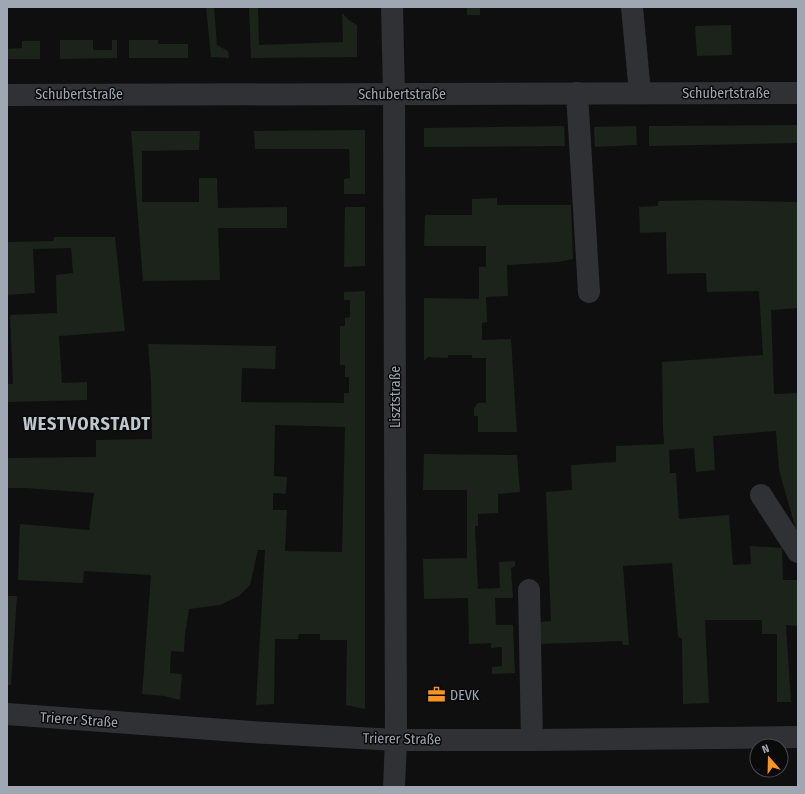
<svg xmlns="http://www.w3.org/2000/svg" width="805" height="794" viewBox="0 0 805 794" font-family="'Fira Sans Condensed',sans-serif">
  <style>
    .green { fill: #1b231b; fill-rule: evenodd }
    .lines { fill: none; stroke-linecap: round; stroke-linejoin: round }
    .minor { stroke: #303135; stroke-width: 22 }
    .labels { text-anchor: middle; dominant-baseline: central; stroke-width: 3; stroke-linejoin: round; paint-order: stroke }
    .street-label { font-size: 14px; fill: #9fa7b2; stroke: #0a0a0b }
    .poi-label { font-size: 14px; fill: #9fa7b2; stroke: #0a0a0b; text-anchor: start }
    .district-label { font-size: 18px; font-weight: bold; letter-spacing: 1px; fill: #c0c6ce; stroke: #0a0a0b }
  </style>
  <rect width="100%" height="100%" fill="#0f0f10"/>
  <g class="green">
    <polygon points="206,7 214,7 217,45 228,51 229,58 211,57"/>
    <polygon points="249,7 258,7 259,45 343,42 342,13 350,21 357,25 357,57 251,58"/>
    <rect x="467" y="7" width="13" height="8"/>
    <polygon points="731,25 732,55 697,56 695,26"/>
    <polygon points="60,40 93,40 93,50 112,50 112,40 117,40 117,58 60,59"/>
    <polygon points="129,40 158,40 158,44 188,44 188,58 129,58"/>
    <polygon points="22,41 40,41 40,59 7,59 7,49 22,48"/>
    <polygon points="798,125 798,143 649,146 649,126"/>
    <polygon points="564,126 565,146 424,147 424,128"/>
    <polygon points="636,126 637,145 595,147 594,127"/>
    <polygon points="365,130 365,194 344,194 344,179 350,178 349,149 255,149 254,131"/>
    <polygon points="131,131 200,131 199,150 142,151 142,202 199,202 199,178 217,178 218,208 287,207 287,228 218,228 220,280 143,281"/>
    <polygon points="497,198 497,205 571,205 573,259 559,262 507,265 508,296 486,297 487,322 482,323 482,340 511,339 517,432 478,432 478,416 474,416 474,408 478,403 486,403 486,358 472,358 472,355 448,355 448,358 428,357 424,361 424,298 479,299 479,267 486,267 486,246 424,246 425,215 472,215 472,199"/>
    <polygon points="706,200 798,202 798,308 771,310 774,394 798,393 798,537 779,470 776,431 713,436 715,470 696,472 694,448 669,450 670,473 676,473 679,519 729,515 733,565 751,564 750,546 782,548 783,580 798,580 798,626 786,625 791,702 777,702 777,634 762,634 762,620 705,620 709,703 683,704 682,640 678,636 672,563 623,566 629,645 623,645 622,641 540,644 539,622 551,621 546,492 572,490 571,465 616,462 616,446 664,444 663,429 662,362 763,355 759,291 707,292 706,273 667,274 666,232 640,233 639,207 658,206 658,201"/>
    <polygon points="345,207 365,207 365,266 344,267"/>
    <polygon points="54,237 115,237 125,331 59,336 62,383 87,382 87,400 7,402 7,384 13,384 10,315 57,313 56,275 73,273 71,248 33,249 35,293 7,295 7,242 54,241"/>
    <path d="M365,291V709L346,705L347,640H320V634H299L298,639H275L274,704L256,705L265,550H258L250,585L239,596L220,605L189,609L185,634L184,652L171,651L170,673L182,674L180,700L164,696L142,694L151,575L84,571L83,583L18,580L20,524L89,530L94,493L25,488H7V458L96,457V440L152,439L151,381L148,344L276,346L275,369L242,368L241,402L344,403V393H349V377H345V365H340V326H345V318L350,317V300H344V292ZM275,425L345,427L342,552L285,551L287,510H273V493L286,494L287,477L274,476Z"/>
    <polygon points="424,454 517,455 520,492 498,494 498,513 478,514 478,526 475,526 478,589 500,588 499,562 515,561 515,566 511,568 513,598 495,598 496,625 513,625 515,673 492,674 492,667 502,666 502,647 491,648 491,643 469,644 468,598 424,599 423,559 467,558 467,490 423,490"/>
    <polygon points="7,596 17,596 11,685 7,685"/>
  </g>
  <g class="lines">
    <g class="minor">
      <polyline points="392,7 394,94 396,740 394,787"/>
      <polyline points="632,7 640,93"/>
      <polyline points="577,93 589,292"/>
      <polyline points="7,95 798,93"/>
      <polyline points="761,495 798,552"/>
      <polyline points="529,590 532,740"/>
      <polyline points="7,714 251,732 396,740 532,740 798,737"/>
    </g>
  </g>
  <defs>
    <symbol id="office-bare" viewBox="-9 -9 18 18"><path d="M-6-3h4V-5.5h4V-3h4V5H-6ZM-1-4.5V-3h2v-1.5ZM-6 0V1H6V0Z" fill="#f69521" stroke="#0a0a0b" stroke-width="2.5" paint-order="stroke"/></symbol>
  </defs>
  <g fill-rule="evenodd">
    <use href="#office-bare" x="424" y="682" width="25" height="25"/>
  </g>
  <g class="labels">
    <g class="street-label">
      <text x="726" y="93">Schubertstraße</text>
      <text x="79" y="94">Schubertstraße</text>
      <text x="402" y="94">Schubertstraße</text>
      <text transform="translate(395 397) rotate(-90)">Lisztstraße</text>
      <text transform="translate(79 720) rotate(4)">Trierer Straße</text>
      <text transform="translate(402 739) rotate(1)">Trierer Straße</text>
    </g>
    <g class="poi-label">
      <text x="450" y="695">DEVK</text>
    </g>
    <g class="district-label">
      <text x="87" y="424">WESTVORSTADT</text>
    </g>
  </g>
  <rect width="805" height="794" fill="none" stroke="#9fa7b2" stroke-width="16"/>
  <g transform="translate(769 758) rotate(340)"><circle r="19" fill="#0a0a0b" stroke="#46494e"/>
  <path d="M0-3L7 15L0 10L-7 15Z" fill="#f69521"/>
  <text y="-6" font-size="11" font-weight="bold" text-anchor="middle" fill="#9fa7b2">N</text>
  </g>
</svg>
